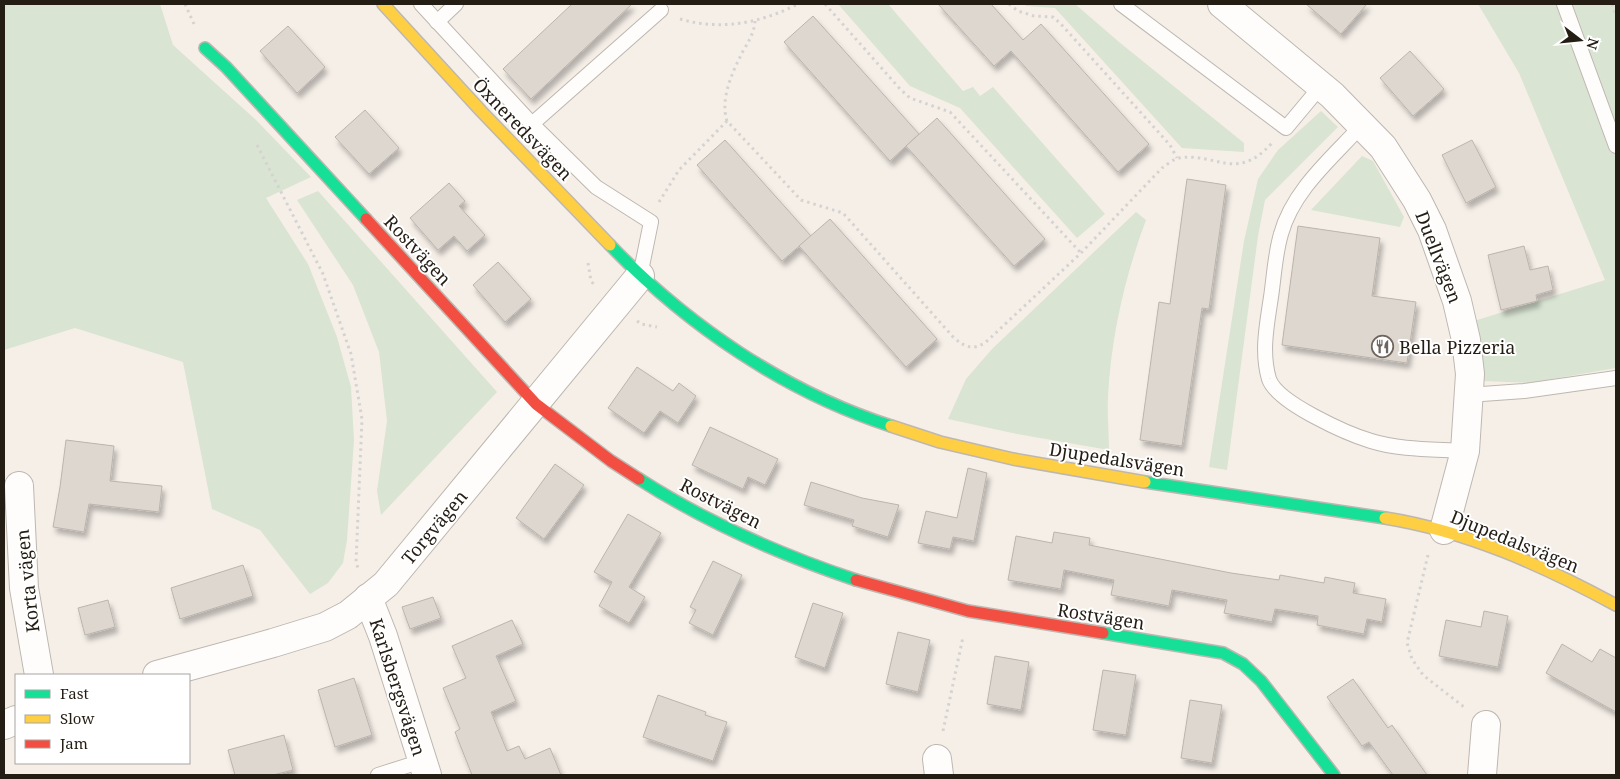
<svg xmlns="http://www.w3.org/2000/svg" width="1620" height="779" viewBox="0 0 1620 779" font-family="'Noto Serif',serif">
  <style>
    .green { fill: #d9e4d3 }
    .building { fill: #ded7cf; stroke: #bbb4ad; filter: url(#shadow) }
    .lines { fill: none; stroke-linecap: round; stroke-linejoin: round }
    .lane-casing { stroke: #beb7b0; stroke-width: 16 }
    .street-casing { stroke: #beb7b0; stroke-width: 30 }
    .fast-casing { stroke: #beb7b0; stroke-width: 14 }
    .slow-casing { stroke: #beb7b0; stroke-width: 14 }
    .jam-casing { stroke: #beb7b0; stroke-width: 14 }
    .path { stroke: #d5d3d1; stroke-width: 3; stroke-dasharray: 2.5 4; stroke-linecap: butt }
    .lane { stroke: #fefdfc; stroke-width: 14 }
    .street { stroke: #fefdfc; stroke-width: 28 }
    .fast { stroke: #16e098; stroke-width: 11 }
    .slow { stroke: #ffcf43; stroke-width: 11 }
    .jam { stroke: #f24e42; stroke-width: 11 }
    .labels { text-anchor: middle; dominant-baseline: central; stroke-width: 4; stroke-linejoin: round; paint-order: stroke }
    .street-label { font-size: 18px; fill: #241d14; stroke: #fff }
    .poi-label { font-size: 18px; fill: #241d14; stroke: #fff; text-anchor: start }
  </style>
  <defs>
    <filter id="shadow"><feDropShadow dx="3" dy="5.5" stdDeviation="2.5" flood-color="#0004"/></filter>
  </defs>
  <rect width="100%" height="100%" fill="#f6efe8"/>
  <g class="green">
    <polygon points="4,4 160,4 173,45 256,120 311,177 266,198 308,264 337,337 351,387 354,440 347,540 343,563 328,583 310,594 260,530 212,509 183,362 75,328 4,350"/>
    <polygon points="838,4 888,4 963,91 973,87 980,96 993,87 1105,214 1077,238 960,108 910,86"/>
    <polygon points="1024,4 1075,4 1119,42 1244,143 1244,152 1182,148 1055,8 1026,6"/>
    <polygon points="1478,4 1616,4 1616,368 1529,383 1483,381 1458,326 1605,280 1519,73"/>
    <polygon points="1321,111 1338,127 1265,200 1258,236 1227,470 1209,467 1244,241 1258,179 1278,150"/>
    <polygon points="1362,156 1373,161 1404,217 1400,227 1311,210"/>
    <polygon points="318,191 497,392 381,515 377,491 387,421 379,352 353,285 297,200"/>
    <path d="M1136,212L1146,220C1125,276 1111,337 1108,397C1107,414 1109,433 1109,450L1017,434L948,419L966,379L992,349Z"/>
  </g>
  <g class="building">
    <polygon points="572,4 632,4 531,99 503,69"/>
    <polygon points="938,4 991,4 1023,40 1041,24 1149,144 1118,172 1011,51 994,66"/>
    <polygon points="1306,4 1367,4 1341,34"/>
    <polygon points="813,16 919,134 890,161 784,42"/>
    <polygon points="288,26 325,67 297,93 260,51"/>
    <polygon points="1410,51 1444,89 1413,116 1380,78"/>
    <polygon points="365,110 399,148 369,174 335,137"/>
    <polygon points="937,118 1045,239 1014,266 906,146"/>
    <polygon points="725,140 811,236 782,261 697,165"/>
    <polygon points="1472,140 1496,187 1466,203 1442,155"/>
    <polygon points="1187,179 1226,185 1209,309 1202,308 1182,446 1140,440 1159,302 1170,304"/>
    <polygon points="449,183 465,201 459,206 485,235 467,251 454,236 438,250 410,218"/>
    <polygon points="830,219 937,339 906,367 799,246"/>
    <polygon points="1298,226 1380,238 1372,296 1416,302 1407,363 1282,345"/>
    <polygon points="1524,246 1530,270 1548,266 1553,290 1536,295 1537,301 1501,310 1488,255"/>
    <polygon points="498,262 531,299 505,322 473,285"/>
    <polygon points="637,367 673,391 679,383 696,396 678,423 660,411 644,433 608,408"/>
    <polygon points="710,427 778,459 765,485 748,477 743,489 692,465"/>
    <polygon points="66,440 114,446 110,481 162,486 159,512 89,504 84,532 53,527 60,487"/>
    <polygon points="555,464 584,485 544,539 516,518"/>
    <polygon points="968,468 987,473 974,541 953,537 950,549 918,543 926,511 957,518"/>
    <polygon points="811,482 862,498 899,505 888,537 852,526 854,520 804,505"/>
    <polygon points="628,514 661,533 629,587 645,597 629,623 599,606 612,582 594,572"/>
    <polygon points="1054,532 1090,538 1089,545 1231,573 1279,580 1280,575 1324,583 1325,577 1355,583 1353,593 1386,599 1382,622 1367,619 1364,634 1317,625 1318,616 1275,609 1272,622 1224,613 1227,600 1172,590 1169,606 1111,595 1114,580 1064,570 1061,589 1008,580 1016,536 1052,543"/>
    <polygon points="713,561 742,575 713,635 689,623 696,610 690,607"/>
    <polygon points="243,565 253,596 180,619 171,588"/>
    <polygon points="433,597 441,618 410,629 402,607"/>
    <polygon points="108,600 115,627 85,635 78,608"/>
    <polygon points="813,603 843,613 825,668 795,657"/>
    <polygon points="1484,611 1508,616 1498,667 1439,656 1446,620 1481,627"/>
    <polygon points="512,620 523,644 496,656 516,701 491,712 507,751 519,746 525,759 550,748 561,775 472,775 455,732 460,729 443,688 466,678 452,646"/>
    <polygon points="898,632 930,640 918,692 886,684"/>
    <polygon points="1562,644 1592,662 1600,649 1616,658 1616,712 1546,673"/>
    <polygon points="995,656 1029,662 1021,710 987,704"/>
    <polygon points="1103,670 1136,675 1126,735 1093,730"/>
    <polygon points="354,678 372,735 335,747 318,690"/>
    <polygon points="1353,679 1388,728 1392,725 1427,775 1393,775 1369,742 1362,746 1327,697"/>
    <polygon points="658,695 706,712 705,715 727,722 713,761 643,737"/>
    <polygon points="1190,700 1222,705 1212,763 1181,758"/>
    <polygon points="284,735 293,770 273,775 235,775 228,750"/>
  </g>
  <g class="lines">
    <defs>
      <g id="lane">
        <polyline points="421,4 532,124 596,187 651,222 640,276"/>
        <polyline points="1121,4 1286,128 1321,86"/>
        <polyline points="1564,4 1616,146"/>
        <polyline points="437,22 456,4"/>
        <polyline points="532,124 661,10"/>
        <path d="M1361,126C1332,158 1293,190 1281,234C1275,254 1274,277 1271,297C1267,324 1261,352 1269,379C1277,403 1348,434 1371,441C1400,450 1434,449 1465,451"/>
        <polyline points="1468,395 1524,391 1616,378"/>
        <polyline points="378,775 422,761"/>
      </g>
      <g id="street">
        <polyline points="1222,4 1332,95 1383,147 1417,200 1432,230 1457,301 1466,340 1470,374 1465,451 1444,530"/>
        <polyline points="19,486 24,588 39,675"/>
        <polyline points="368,598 383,636 427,775"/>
        <polyline points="157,675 273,643 325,627 348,615 386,584 640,276"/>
        <polyline points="4,725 16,720"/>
        <polyline points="937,759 939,775"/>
        <polyline points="1482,775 1486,725"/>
      </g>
      <g id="fast">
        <polyline points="205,48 226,67 366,219"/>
        <path d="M610,245C687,325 785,392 891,426"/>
        <path d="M639,479C706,522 781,555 856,580"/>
        <polyline points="1145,482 1385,518"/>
        <polyline points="1103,633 1223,653 1243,664 1261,681 1334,775"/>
      </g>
      <g id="slow">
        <polyline points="383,4 481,111 610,245"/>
        <polyline points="891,426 940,442 1013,459 1145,482"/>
        <path d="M1385,518C1467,531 1544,566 1616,605"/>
      </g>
      <g id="jam">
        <polyline points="366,219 536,404 611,461 639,479"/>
        <polyline points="856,580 968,611 1103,633"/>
      </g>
    </defs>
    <use href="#lane" class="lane-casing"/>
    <use href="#street" class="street-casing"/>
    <use href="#fast" class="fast-casing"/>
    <use href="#slow" class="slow-casing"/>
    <use href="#jam" class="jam-casing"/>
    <g class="path">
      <polyline points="185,4 194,24"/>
      <polyline points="825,4 900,89 910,98 950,112 1081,253"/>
      <polyline points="1009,4 1018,11 1034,16 1053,17 1060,23 1170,145 1177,158"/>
      <polyline points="1612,4 1616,16"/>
      <path d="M680,19C720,31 761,23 798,4"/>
      <path d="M727,121C720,99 732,73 742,53C748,42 754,34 755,21"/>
      <polyline points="257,145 323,274 351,354 362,419 356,562 359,571"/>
      <path d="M659,202L679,170L727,121L801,200L843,213L954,338C965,347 973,351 986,342L1081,253L1162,168C1167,165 1173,159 1179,158C1217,152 1236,183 1272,143"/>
      <polyline points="588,263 591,281 596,287"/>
      <polyline points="637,321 641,324 657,327"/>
      <polyline points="1428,555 1407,643 1412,659 1423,675 1464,707"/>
      <polyline points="943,731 963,637"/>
    </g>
    <use href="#lane" class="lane"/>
    <use href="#street" class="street"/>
    <use href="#fast" class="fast"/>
    <use href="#slow" class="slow"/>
    <use href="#jam" class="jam"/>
  </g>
  <defs>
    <symbol id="restaurant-ring" viewBox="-11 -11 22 22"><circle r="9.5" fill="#fff" stroke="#6e665e" stroke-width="1.5"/><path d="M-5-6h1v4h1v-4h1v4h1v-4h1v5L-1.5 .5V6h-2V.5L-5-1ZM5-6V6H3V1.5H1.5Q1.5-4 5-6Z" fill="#6e665e"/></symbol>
  </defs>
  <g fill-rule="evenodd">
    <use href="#restaurant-ring" x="1370" y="334" width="25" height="25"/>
  </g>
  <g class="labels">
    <g class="street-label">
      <text transform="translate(523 129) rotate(46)">Öxneredsvägen</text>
      <text transform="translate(418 250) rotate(47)">Rostvägen</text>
      <text transform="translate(1439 257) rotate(69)">Duellvägen</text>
      <text transform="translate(1117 459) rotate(9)">Djupedalsvägen</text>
      <text transform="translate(721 503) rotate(27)">Rostvägen</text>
      <text transform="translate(434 527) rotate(-50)">Torgvägen</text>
      <text transform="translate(1515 541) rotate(22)">Djupedalsvägen</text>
      <text transform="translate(27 581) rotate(-96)">Korta vägen</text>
      <text transform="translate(1101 616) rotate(9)">Rostvägen</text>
      <text transform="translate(398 687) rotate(72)">Karlsbergsvägen</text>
    </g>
    <g class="poi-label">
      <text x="1399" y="347">Bella Pizzeria</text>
    </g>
  </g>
  <rect width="1620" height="779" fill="none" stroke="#241d14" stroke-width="10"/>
  <rect x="15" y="674" width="175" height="90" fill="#ffffff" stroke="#a7a5a1"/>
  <rect x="25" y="690" width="25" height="8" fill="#16e098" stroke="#a7a5a1"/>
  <text x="60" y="699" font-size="15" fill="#241d14">Fast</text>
  <rect x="25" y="715" width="25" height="8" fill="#ffcf43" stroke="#a7a5a1"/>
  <text x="60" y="724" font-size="15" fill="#241d14">Slow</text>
  <rect x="25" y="740" width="25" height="8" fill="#f24e42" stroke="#a7a5a1"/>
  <text x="60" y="749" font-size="15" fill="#241d14">Jam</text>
  <g transform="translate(1580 40) rotate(106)" stroke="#ffffff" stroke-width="4" paint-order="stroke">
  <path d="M0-4L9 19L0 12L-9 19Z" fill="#241d14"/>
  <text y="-8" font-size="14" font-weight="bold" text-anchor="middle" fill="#241d14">N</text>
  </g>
</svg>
